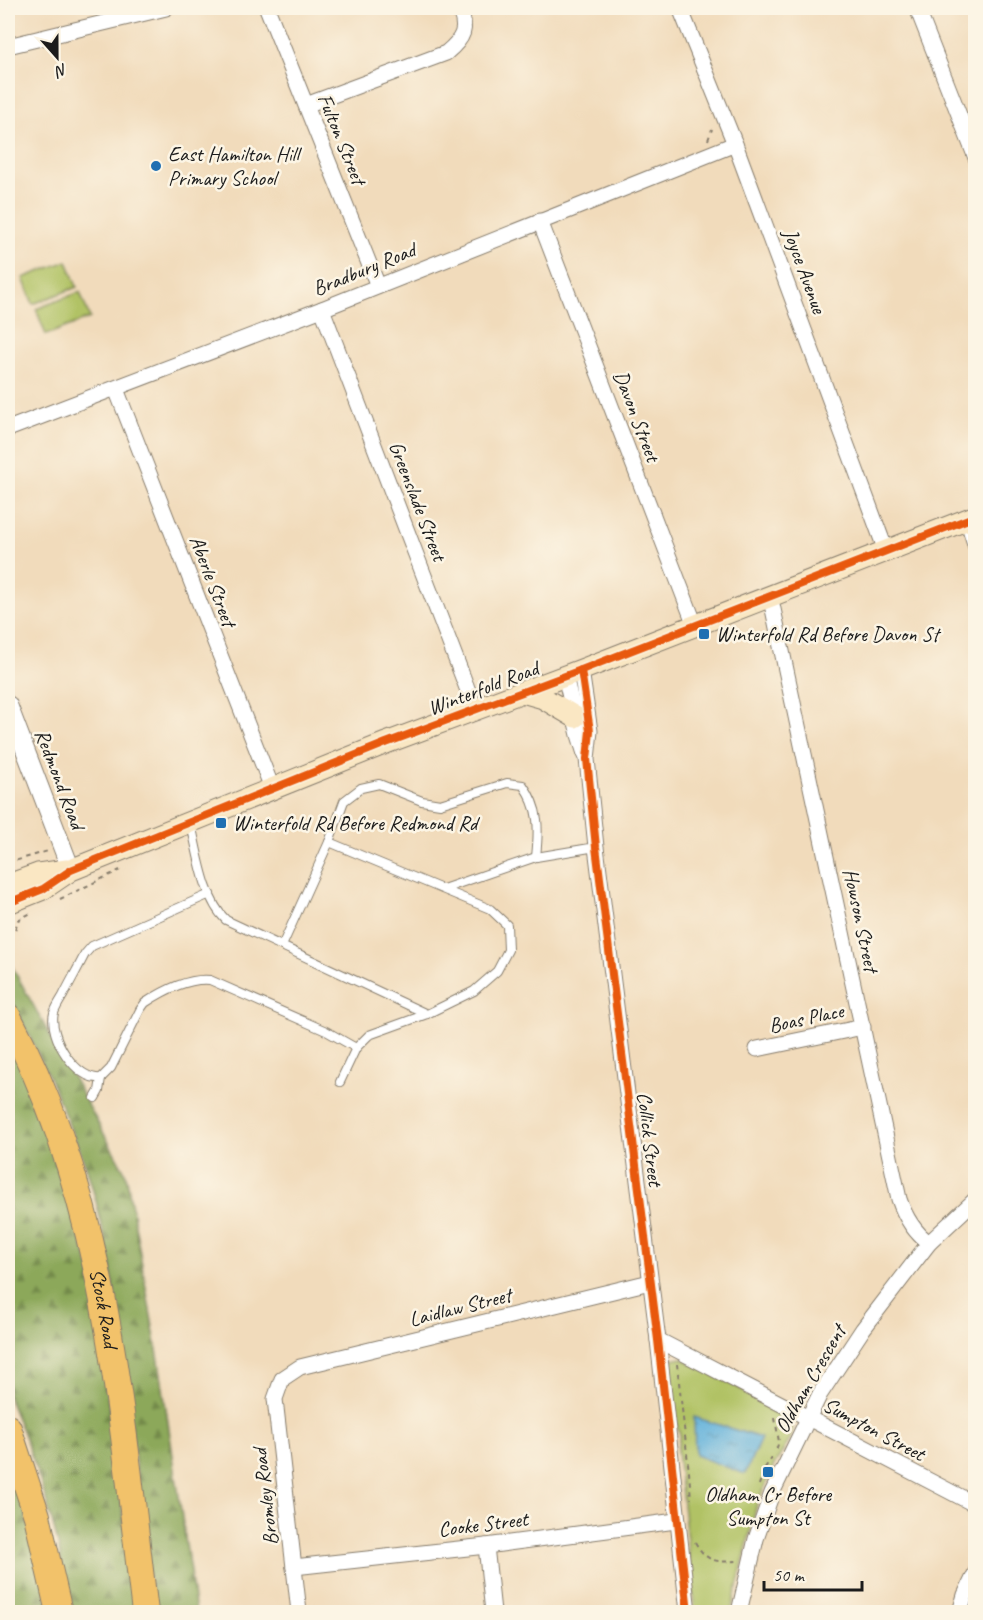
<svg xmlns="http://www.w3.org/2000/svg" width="983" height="1620" viewBox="0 0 983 1620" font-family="Caveat,sans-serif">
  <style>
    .green { fill: #b1c265; stroke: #666f40; stroke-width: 1.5 }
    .forest { fill: url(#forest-firs); stroke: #54623b; stroke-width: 1.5 }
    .water { fill: url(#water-ripples); stroke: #3e667c; stroke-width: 1.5 }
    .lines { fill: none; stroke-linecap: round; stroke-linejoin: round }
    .service-casing { stroke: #867c6c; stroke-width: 10 }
    .minor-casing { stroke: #867c6c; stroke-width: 17 }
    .tertiary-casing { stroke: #867c6c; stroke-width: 20 }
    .secondary-casing { stroke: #867c6c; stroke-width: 23 }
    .trunk-casing { stroke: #867c6c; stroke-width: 28 }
    .path { stroke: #867c6c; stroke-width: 2; stroke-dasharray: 4.5 4.5; stroke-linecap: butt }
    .service { stroke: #fff; stroke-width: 8 }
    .minor { stroke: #fff; stroke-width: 15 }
    .tertiary { stroke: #fff; stroke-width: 18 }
    .secondary { stroke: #fae7c3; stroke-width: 21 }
    .trunk { stroke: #f2c26a; stroke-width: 26 }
    .cycleway-casing { stroke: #fcf5e5; stroke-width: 11 }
    .cycleway { stroke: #e8590c; stroke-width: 8 }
    .poi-dot { fill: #1f6fb2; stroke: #fcf5e5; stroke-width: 2 }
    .labels { text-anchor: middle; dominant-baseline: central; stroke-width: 5; stroke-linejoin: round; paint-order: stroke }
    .street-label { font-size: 21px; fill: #1c1c1c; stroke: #fcf5e5 }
    .poi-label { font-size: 21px; fill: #1c1c1c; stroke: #fcf5e5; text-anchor: start }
  </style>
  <defs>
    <pattern id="forest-firs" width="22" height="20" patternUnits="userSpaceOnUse" patternTransform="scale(1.5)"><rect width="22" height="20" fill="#8ca85a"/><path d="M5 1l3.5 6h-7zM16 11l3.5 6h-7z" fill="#72884a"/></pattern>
    <pattern id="water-ripples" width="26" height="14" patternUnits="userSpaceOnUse" patternTransform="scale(1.5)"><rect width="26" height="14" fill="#60b1db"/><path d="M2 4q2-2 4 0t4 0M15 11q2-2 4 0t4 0" fill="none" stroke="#4e8fb1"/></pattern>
  </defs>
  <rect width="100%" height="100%" fill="#fcf5e5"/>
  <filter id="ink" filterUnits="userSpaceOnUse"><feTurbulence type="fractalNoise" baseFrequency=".0167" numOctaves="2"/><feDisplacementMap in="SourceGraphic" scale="12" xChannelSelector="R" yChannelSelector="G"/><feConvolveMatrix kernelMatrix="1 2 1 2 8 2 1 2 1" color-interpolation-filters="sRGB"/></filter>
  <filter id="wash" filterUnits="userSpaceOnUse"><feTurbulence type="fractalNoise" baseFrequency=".008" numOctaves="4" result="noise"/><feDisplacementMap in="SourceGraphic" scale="24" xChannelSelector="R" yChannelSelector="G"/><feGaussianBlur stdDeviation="1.35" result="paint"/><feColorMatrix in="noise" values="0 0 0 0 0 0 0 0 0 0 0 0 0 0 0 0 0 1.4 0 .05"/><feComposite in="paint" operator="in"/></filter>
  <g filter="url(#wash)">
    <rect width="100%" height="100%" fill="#f1dbbb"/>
    <g class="green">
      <polygon points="67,261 77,287 33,304 23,278"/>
      <polygon points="80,292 90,318 46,335 36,309"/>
      <polygon points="682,1358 784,1412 790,1420 792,1430 790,1440 774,1465 757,1504 731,1612 695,1612 677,1451 680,1434 671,1412 667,1366 672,1360"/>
    </g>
    <g class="forest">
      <polygon points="8,959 126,1174 159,1361 196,1612 154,1612 110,1261 96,1201 86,1166 48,1074 8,992"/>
      <path d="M8,1035L39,1102L91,1272L136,1612H69C65,1587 62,1561 56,1536C44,1488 28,1442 8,1397Z"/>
      <polygon points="8,1457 34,1541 50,1612 8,1612"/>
    </g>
    <polygon class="water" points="694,1417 761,1438 745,1474 695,1455"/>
  </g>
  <g filter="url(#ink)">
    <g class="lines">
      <defs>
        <g id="service">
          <path d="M191,824C198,853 204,900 226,920L427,1014"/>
          <polyline points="329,842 490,909 507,925 508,950 497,971 474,991 427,1014 369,1035 356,1048 340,1082"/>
          <polyline points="443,889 536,857 596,847"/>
          <path d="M210,894L92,946L85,954C78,968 70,982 63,996C60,1001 56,1007 54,1013C48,1036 76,1081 101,1078L111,1068L140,1010L145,1003C163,991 188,978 210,980L326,1031L356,1048"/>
          <path d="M282,946L329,842L344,801L361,788L379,784L422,801L440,804L507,783L523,785C540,809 539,829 536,857"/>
          <polyline points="95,1098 99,1091 101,1078"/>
        </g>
        <g id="minor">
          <polyline points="267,8 378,286"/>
          <polyline points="680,8 735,144 886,551"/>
          <polyline points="917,8 976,158"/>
          <polyline points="8,46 166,8"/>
          <path d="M306,105L446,53C464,38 468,29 459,8"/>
          <polyline points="540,221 695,625"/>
          <polyline points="322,309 475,709"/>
          <polyline points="116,389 272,788"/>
          <polyline points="8,429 322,309 735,144"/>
          <polyline points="967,519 976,547"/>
          <path d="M770,595L899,1199C905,1217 914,1232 929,1243"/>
          <polyline points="581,670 590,731 587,759 596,847 658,1340 688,1612"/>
          <polyline points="565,676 579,735 585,754"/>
          <polyline points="757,1049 863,1027"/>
          <polyline points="658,1340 976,1505"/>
          <polyline points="486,1546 493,1612"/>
          <polyline points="294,1567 486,1546 676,1521"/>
          <polyline points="299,1612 275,1399 282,1379 300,1367 650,1282"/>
          <polyline points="739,1612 756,1539 772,1493 820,1394 863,1329 929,1243 976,1199"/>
          <polyline points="960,1612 965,1595 976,1572"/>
        </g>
        <polyline id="tertiary" points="8,705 71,870"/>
        <g id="secondary">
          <polyline points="522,692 543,698 575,717"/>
          <polyline points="8,885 38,874 67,870"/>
          <polyline points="8,903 43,889 71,870 386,743 581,670 976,516"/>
        </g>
        <g id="trunk">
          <path id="s1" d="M8,1017C107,1201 120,1410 145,1612"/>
          <polyline points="8,1428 37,1516 59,1612"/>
        </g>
      </defs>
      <use href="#service" class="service-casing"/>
      <use href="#minor" class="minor-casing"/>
      <use href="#tertiary" class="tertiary-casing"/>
      <use href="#secondary" class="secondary-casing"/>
      <use href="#trunk" class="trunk-casing"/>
      <g class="path">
        <polyline points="708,140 712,129"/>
        <polyline points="8,769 15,766"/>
        <polyline points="8,863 48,851"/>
        <polyline points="60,899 120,870"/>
        <polyline points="8,934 15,930 18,920 31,913"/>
        <polyline points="677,1364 689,1472 691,1499"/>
        <polyline points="775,1418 779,1442 776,1450"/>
        <polyline points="759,1485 764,1469 772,1458"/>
        <path d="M695,1542C707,1563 716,1562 738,1561"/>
      </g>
      <use href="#service" class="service"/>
      <use href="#minor" class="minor"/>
      <use href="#tertiary" class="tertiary"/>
      <use href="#secondary" class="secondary"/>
      <use href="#trunk" class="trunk"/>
      <defs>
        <g id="cycleway">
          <polyline points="581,670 590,731 587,759 596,847 658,1340 688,1612"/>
          <polyline points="8,903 43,889 71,870 386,743 581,670 976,516"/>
        </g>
      </defs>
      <use href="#cycleway" class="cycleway-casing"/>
      <use href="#cycleway" class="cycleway"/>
    </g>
  </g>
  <g class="poi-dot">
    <circle cx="156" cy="166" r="6"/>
    <rect x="698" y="628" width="12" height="12" rx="3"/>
    <rect x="215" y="817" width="12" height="12" rx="3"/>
    <rect x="762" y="1466" width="12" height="12" rx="3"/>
  </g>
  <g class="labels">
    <g class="street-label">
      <text transform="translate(342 139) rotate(68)">Fulton Street</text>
      <text transform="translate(364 269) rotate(-22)">Bradbury Road</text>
      <text transform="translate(805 271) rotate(70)">Joyce Avenue</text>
      <text transform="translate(637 416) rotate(69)">Davon Street</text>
      <text transform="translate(418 501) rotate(69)">Greenslade Street</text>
      <text transform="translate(213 581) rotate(69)">Aberle Street</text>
      <text transform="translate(483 688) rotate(-21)">Winterfold Road</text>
      <text transform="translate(60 779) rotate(69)">Redmond Road</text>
      <text transform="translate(861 920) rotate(78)">Howson Street</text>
      <text transform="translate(806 1018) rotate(-12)">Boas Place</text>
      <text transform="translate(650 1139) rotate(83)">Collick Street</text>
      <text transform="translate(460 1307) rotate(-14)">Laidlaw Street</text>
      <text stroke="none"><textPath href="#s1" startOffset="308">Stock Road</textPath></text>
      <text transform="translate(810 1379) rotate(-60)">Oldham Crescent</text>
      <text transform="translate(874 1429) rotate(28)">Sumpton Street</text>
      <text transform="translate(265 1497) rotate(-97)">Bromley Road</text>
      <text transform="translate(483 1524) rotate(-7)">Cooke Street</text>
    </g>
    <g class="poi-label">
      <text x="168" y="154">East Hamilton Hill<tspan x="168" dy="24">Primary School</tspan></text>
      <text x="716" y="634">Winterfold Rd Before Davon St</text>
      <text x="233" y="823">Winterfold Rd Before Redmond Rd</text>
      <text x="768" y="1494" text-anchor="middle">Oldham Cr Before<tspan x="768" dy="24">Sumpton St</tspan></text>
    </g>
  </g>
  <rect width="983" height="1620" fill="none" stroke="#fcf5e5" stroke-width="30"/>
  <g transform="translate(57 57) rotate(159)" stroke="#fcf5e5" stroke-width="4.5" paint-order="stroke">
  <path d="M0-4.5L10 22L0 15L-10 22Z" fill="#1c1c1c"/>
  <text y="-9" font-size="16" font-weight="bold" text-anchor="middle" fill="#1c1c1c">N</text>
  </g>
  <path d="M764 1581v9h98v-9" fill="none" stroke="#1c1c1c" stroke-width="3"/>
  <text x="773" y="1581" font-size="18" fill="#1c1c1c" stroke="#fcf5e5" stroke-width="4.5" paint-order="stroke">50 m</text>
</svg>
